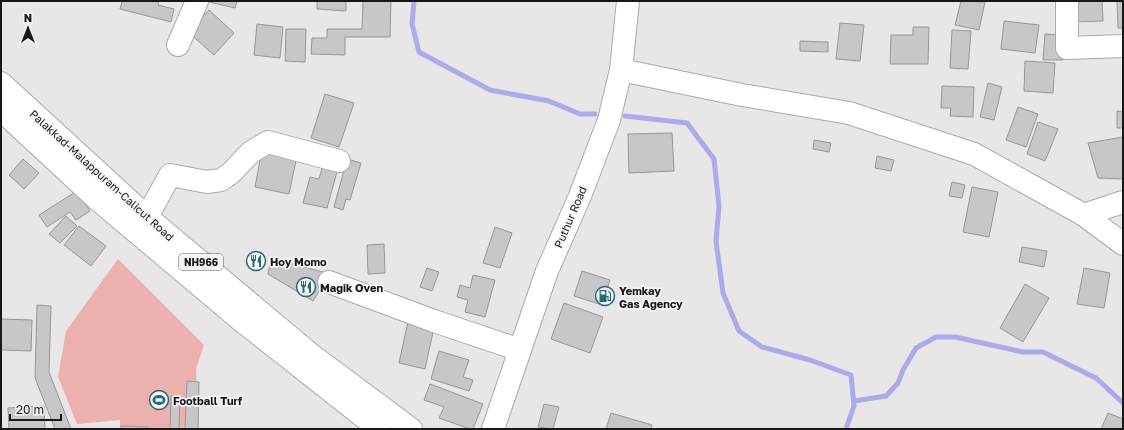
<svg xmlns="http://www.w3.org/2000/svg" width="1124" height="430" viewBox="0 0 1124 430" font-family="'Golos Text',sans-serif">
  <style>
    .green { fill: #ecb1af }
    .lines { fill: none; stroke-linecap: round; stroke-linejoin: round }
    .stream { stroke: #aaabea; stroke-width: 5 }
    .building { fill: #c7c6c9; stroke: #989699 }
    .minor-casing { stroke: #aca9ab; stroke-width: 24 }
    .highway-casing { stroke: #aca9ab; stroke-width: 24 }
    .minor { stroke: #fff; stroke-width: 22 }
    .highway { stroke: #fff; stroke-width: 22 }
    .labels { text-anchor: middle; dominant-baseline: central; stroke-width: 3.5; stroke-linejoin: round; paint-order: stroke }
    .shield { fill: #f6f3f5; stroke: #5b595a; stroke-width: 1 }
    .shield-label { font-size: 10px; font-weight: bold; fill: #181718 }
    .street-label { font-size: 11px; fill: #181718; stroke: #f6f3f5 }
    .poi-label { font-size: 11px; font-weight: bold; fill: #181718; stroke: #f6f3f5; text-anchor: start }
  </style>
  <rect width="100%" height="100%" fill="#e9e6e8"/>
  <polygon class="green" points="118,259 204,345 196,369 199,425 174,429 120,429 120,420 77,424 58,377 66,331"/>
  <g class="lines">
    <g class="stream">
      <polyline points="414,1 412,24 419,52 490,90 549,101 580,114 595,114"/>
      <polyline points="625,116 687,123 714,159 719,206 716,241 723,293 739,331 762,347 810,360 851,375 854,406 846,429"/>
      <polyline points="854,401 886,396 898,383 903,370 916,348 936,337 955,337 1023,352 1043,352 1096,378 1123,403"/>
    </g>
  </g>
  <g class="building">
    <polygon points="122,1 159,1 158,5 174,9 171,22 120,9"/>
    <polygon points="205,1 237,1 235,8"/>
    <polygon points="317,1 346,1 346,11 317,9"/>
    <polygon points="363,1 391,1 390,37 345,37 345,55 311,54 312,38 327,38 327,29 362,29"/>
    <polygon points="961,1 985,2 979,30 955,25"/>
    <polygon points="1072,1 1102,1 1103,21 1073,22"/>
    <polygon points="1117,1 1123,1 1123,28 1118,28"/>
    <polygon points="209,10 234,33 214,55 188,32"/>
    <polygon points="1004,21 1039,25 1035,53 1001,49"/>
    <polygon points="840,23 864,25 860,61 836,59"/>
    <polygon points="257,24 283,27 280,58 254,55"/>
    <polygon points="913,27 929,27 928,64 890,64 891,35 913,35"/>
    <polygon points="286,29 306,29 305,62 285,61"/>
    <polygon points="952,30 971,31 968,69 950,68"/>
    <polygon points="1045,34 1063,35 1063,60 1043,60"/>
    <polygon points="800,41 828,42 828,52 800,51"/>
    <polygon points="1025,61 1055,63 1053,93 1024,91"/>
    <polygon points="988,83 1002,87 994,120 980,117"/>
    <polygon points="942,86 974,87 973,117 950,116 951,108 941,108"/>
    <polygon points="325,94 354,103 339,147 311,138"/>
    <polygon points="1018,107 1038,114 1026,147 1006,140"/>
    <polygon points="1117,111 1123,112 1123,128 1117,128"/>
    <polygon points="1038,122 1058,129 1045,161 1027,154"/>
    <polygon points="672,133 674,171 629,173 628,134"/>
    <polygon points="1123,137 1123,179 1098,178 1088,143"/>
    <polygon points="814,140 831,143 829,152 813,149"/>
    <polygon points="262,150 297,156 289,194 255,187"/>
    <polygon points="877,156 894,160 891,171 875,168"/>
    <polygon points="23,159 39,173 24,189 9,175"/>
    <polygon points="347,159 361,163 350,200 346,199 343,210 334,207"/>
    <polygon points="322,168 337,172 327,208 303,203 310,177 319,179"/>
    <polygon points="952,182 965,185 962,198 949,196"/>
    <polygon points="972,187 998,192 989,237 963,232"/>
    <polygon points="77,191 90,211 76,220 70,212 47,227 39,215"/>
    <polygon points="66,216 77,226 60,243 49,234"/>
    <polygon points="79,226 106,246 91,266 64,245"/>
    <polygon points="495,227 512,233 500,268 483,263"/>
    <polygon points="384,244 385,273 368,274 367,245"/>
    <polygon points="1022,247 1047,251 1044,267 1019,262"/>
    <polygon points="271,258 330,274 313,301 268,274"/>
    <polygon points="427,268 439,272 432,291 420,287"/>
    <polygon points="1084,268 1110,273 1104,308 1077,304"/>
    <polygon points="582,271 610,280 602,305 574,296"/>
    <polygon points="473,275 495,280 485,317 465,312 468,300 457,297 460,285 470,288"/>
    <polygon points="1025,284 1049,298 1023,342 1000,328"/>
    <polygon points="564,303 603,317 590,353 551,339"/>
    <polygon points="37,305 51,306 49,372 71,429 55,429 35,378"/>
    <polygon points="409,317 435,323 425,369 399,363"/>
    <polygon points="1,319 32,320 31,351 1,350"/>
    <polygon points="439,351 469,360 463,377 473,380 469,391 431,379"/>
    <polygon points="187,381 199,382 198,429 185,429"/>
    <polygon points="430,384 483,404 473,429 470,429 439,418 444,407 424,400"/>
    <polygon points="171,396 180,397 179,429 170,429"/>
    <polygon points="544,404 559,407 553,429 538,427"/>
    <polygon points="44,406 45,429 9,429 8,408"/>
    <polygon points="611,413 652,425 651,429 606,429"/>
    <polygon points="1108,413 1123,419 1123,429 1101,429"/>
    <polygon points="121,426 148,427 148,429 121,429"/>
  </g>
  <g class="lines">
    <defs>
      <g id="minor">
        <polyline points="1067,1 1067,48 1123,46"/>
        <polyline points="178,45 197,1"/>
        <polyline points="621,70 742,95 849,113 974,154 1084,215 1123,244"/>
        <polyline points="1084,215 1123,202"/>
        <polyline points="147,217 170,175 207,182 221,180 231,173 251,152 268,142 339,161"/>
        <polyline points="329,282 434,321 520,350"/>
        <polyline points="493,429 547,271 580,196 609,120 621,70 628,1"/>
      </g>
      <g id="highway">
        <polyline points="1,83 147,217 309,353 411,429"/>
        <polyline points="1,110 97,199 242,321 379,429"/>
      </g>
    </defs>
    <use href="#minor" class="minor-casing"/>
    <use href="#highway" class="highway-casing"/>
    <use href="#minor" class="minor"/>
    <use href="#highway" class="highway"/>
  </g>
  <defs>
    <symbol id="restaurant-ring" viewBox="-11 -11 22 22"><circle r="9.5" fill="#f6f3f5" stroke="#226b77" stroke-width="1.5"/><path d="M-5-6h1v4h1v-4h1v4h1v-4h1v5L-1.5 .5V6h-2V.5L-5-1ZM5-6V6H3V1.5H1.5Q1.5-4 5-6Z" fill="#226b77"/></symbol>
    <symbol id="fuel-ring" viewBox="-11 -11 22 22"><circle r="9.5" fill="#f6f3f5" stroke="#226b77" stroke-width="1.5"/><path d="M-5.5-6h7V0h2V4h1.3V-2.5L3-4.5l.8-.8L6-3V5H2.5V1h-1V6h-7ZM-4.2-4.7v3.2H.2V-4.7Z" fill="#226b77"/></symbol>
    <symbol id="stadium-ring" viewBox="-11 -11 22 22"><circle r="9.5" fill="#f6f3f5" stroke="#226b77" stroke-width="1.5"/><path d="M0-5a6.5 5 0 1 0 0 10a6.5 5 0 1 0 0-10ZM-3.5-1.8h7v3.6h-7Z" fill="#226b77"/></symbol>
  </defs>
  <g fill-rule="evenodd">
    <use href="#restaurant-ring" x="245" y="250" width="22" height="22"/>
    <use href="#restaurant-ring" x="295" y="276" width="22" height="22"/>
    <use href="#fuel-ring" x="594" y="285" width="22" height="22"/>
    <use href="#stadium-ring" x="148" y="389" width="22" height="22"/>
  </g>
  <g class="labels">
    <rect class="shield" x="179" y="254" width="44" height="16" rx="3"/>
    <g class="shield-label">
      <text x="201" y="262">NH966</text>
    </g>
    <g class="street-label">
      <text transform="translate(102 175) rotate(42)">Palakkad-Malappuram-Calicut Road</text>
      <text transform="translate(570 217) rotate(-67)">Puthur Road</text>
    </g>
    <g class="poi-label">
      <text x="270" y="261">Hoy Momo</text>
      <text x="320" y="287">Magik Oven</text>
      <text x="619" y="290">Yemkay<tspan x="619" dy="13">Gas Agency</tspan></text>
      <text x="173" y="400">Football Turf</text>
    </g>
  </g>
  <rect width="1124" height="430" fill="none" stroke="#181718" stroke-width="4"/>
  <g transform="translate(28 28)" stroke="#f6f3f5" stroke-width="3" paint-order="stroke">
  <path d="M0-3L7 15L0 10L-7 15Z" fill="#181718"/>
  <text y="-6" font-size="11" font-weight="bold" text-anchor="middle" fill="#181718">N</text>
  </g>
  <path d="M10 414v6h51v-6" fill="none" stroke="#181718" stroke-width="2"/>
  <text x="16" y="414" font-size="12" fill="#181718" stroke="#f6f3f5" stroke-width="3" paint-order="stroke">20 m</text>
</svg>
